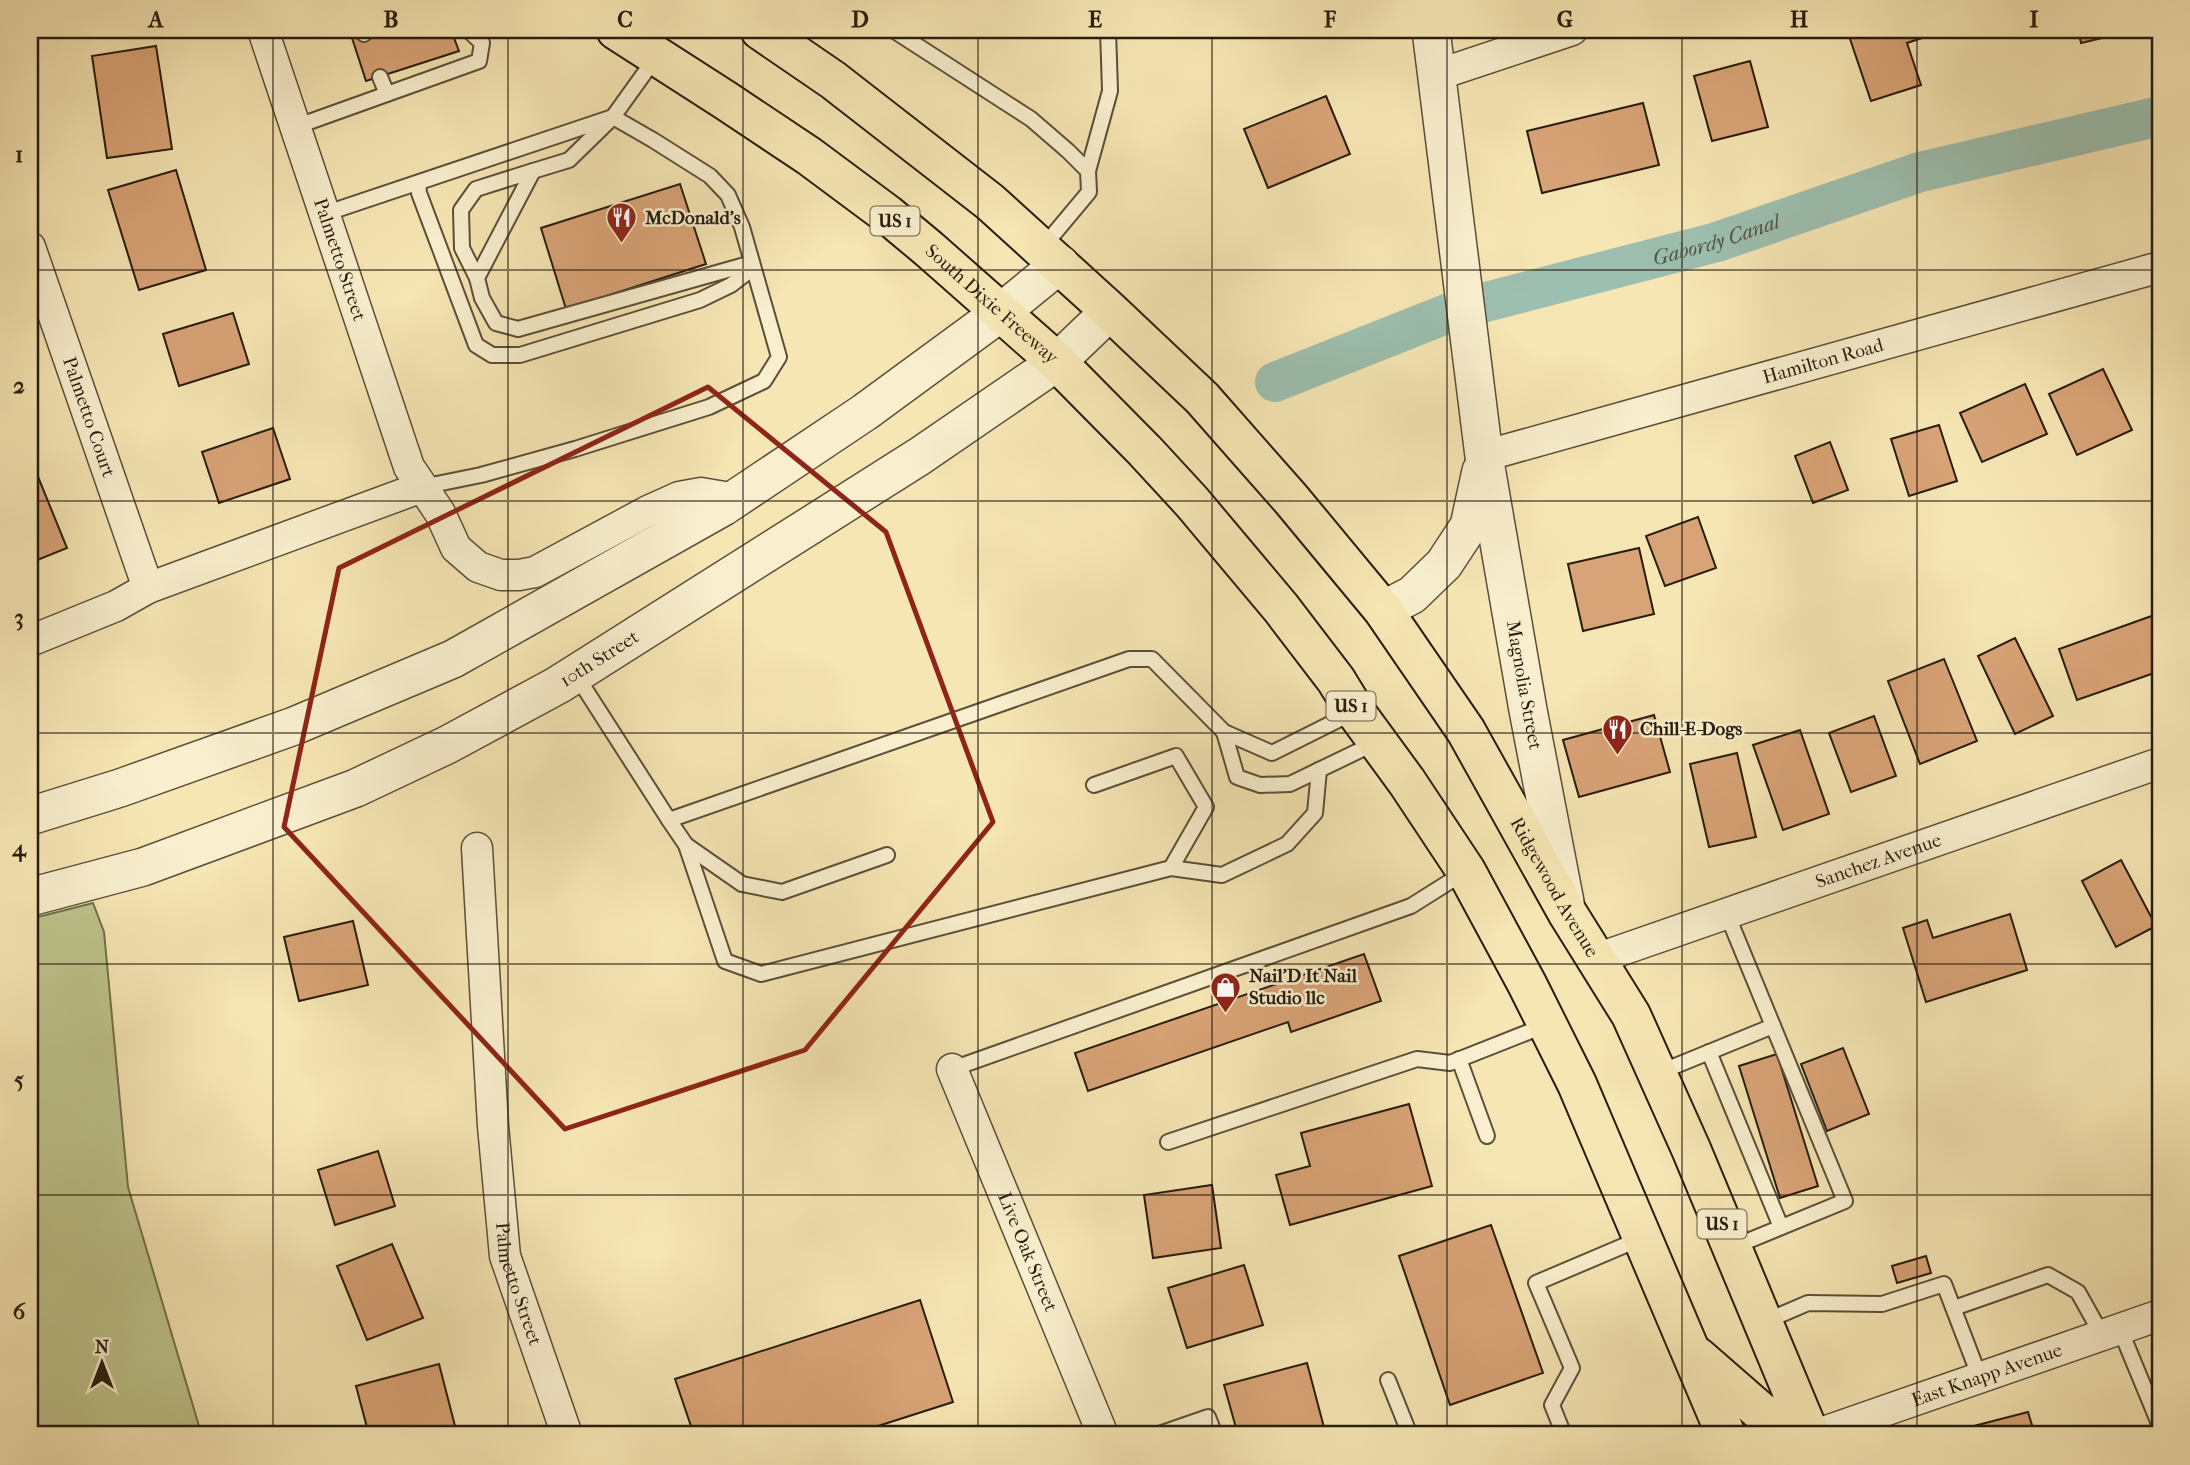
<svg xmlns="http://www.w3.org/2000/svg" width="2190" height="1465" viewBox="0 0 2190 1465" font-family="'IM FELL French Canon',serif">
  <style>
    .green { fill: #bec48c; stroke: #73704d; stroke-width: 2 }
    .lines { fill: none; stroke-linecap: round; stroke-linejoin: round }
    .canal { stroke: #9dbfaf; stroke-width: 40 }
    .building { fill: #d8a376; stroke: #281c0e; stroke-width: 2 }
    .service-casing { stroke: #5c4e38; stroke-width: 18 }
    .minor-casing { stroke: #5c4e38; stroke-width: 33 }
    .tertiary-casing { stroke: #5c4e38; stroke-width: 40 }
    .primary-casing { stroke: #281c0e; stroke-width: 42 }
    .service { stroke: #f9efce; stroke-width: 14 }
    .minor { stroke: #f9efce; stroke-width: 30 }
    .tertiary { stroke: #f9efce; stroke-width: 37 }
    .primary { stroke: #f6e6b4; stroke-width: 38 }
    .marked { fill: none; stroke: #8f2418; stroke-width: 5; stroke-linejoin: round }
    .grid { fill: none; stroke: #281c0e; stroke-width: 2; stroke-opacity: 0.55 }
    .labels { text-anchor: middle; dominant-baseline: central; stroke-width: 5; stroke-linejoin: round; paint-order: stroke }
    .shield { fill: #f9efce; stroke: #675b48; stroke-width: 2 }
    .shield-label { font-size: 18px; font-weight: bold; fill: #281c0e }
    .poi-label { font-size: 19px; font-weight: bold; fill: #281c0e; stroke: #f9efce; text-anchor: start }
    .street-label { font-size: 19px; fill: #281c0e; stroke: #f9efce }
    .water-label { font-size: 21px; font-style: italic; fill: #515546; stroke: #f9efce }
    .neatline { fill: none; stroke: #281c0e; stroke-width: 2.5 }
    .grid-label { font-size: 23px; text-anchor: middle; font-weight: bold; fill: #281c0e }
  </style>
  <rect width="100%" height="100%" fill="#f6e6b4"/>
  <filter id="stains"><feTurbulence type="fractalNoise" baseFrequency=".00286" numOctaves="4"/><feColorMatrix values="0 0 0 0 .2 0 0 0 0 .09 0 0 0 0 .02 0 0 0 .5 -.17"/></filter>
  <radialGradient id="worn" r=".72"><stop offset=".6" stop-color="#630" stop-opacity="0"/><stop offset="1" stop-color="#630" stop-opacity=".3"/></radialGradient>
  <polygon class="green" points="93,903 104,932 128,1187 199,1426 204,1435 30,1435 30,919"/>
  <g class="lines">
    <path class="canal" id="s1" d="M1275,382L1459,309L1717,242L1920,172L2160,116"/>
  </g>
  <g class="building">
    <polygon points="377,30 438,30 438,31 451,30 459,51 366,81 352,38"/>
    <polygon points="1847,30 1926,30 1928,36 1907,43 1921,85 1871,101"/>
    <polygon points="2078,30 2136,30 2081,43"/>
    <polygon points="156,46 172,149 107,158 92,56"/>
    <polygon points="1750,61 1768,127 1712,141 1694,76"/>
    <polygon points="1326,96 1350,154 1268,188 1244,129"/>
    <polygon points="1643,103 1659,165 1542,193 1527,131"/>
    <polygon points="176,170 206,270 139,290 108,190"/>
    <polygon points="680,184 706,264 566,309 541,228"/>
    <polygon points="233,313 249,364 179,386 163,334"/>
    <polygon points="2103,369 2132,430 2077,455 2049,394"/>
    <polygon points="2025,384 2047,434 1982,462 1960,413"/>
    <polygon points="1939,425 1957,481 1909,496 1891,439"/>
    <polygon points="273,428 290,479 219,503 202,452"/>
    <polygon points="1830,442 1848,490 1813,503 1795,456"/>
    <polygon points="32,462 67,548 30,563 30,463"/>
    <polygon points="1698,517 1716,568 1665,586 1646,536"/>
    <polygon points="1639,548 1654,614 1583,631 1568,564"/>
    <polygon points="2160,613 2160,671 2077,700 2059,649"/>
    <polygon points="2015,638 2053,716 2015,734 1978,656"/>
    <polygon points="1944,659 1977,741 1920,764 1888,681"/>
    <polygon points="1654,715 1670,772 1579,797 1563,740"/>
    <polygon points="1874,716 1896,776 1851,792 1829,733"/>
    <polygon points="1800,730 1829,814 1783,830 1753,745"/>
    <polygon points="1737,753 1756,837 1709,847 1690,764"/>
    <polygon points="2121,860 2156,926 2116,947 2082,881"/>
    <polygon points="2010,914 2027,970 1926,1002 1903,928 1927,920 1933,938"/>
    <polygon points="353,921 368,985 299,1001 284,937"/>
    <polygon points="1364,954 1381,1001 1291,1032 1288,1022 1088,1091 1075,1053"/>
    <polygon points="1843,1048 1869,1114 1827,1131 1801,1064"/>
    <polygon points="1777,1054 1818,1186 1780,1198 1739,1066"/>
    <polygon points="1409,1104 1432,1186 1290,1225 1276,1175 1310,1166 1301,1133"/>
    <polygon points="378,1151 395,1206 335,1225 318,1170"/>
    <polygon points="1212,1185 1221,1248 1153,1258 1144,1195"/>
    <polygon points="1491,1225 1543,1373 1450,1405 1399,1256"/>
    <polygon points="392,1244 423,1318 367,1340 337,1266"/>
    <polygon points="1926,1256 1931,1273 1897,1283 1892,1266"/>
    <polygon points="1244,1265 1263,1325 1187,1348 1168,1288"/>
    <polygon points="920,1300 953,1402 850,1435 694,1435 675,1379"/>
    <polygon points="1307,1363 1326,1435 1238,1435 1224,1385"/>
    <polygon points="439,1364 455,1426 419,1435 369,1435 356,1386"/>
    <polygon points="2028,1412 2035,1435 1939,1435"/>
  </g>
  <g class="lines">
    <defs>
      <g id="service">
        <polyline points="363,30 364,34"/>
        <polyline points="893,30 1031,119 1068,151 1088,171 1089,192 1043,247"/>
        <polyline points="656,57 613,117 569,160 533,171 477,278 482,298 496,323 518,329 752,263"/>
        <polyline points="387,94 479,61 482,43 468,30"/>
        <polyline points="295,127 387,94 380,77"/>
        <polyline points="1088,171 1110,91 1108,30"/>
        <polyline points="418,183 419,193 476,345 492,355 520,355 700,300 731,285 753,268"/>
        <polyline points="324,214 613,117 653,140 710,176 728,195 742,227 779,357 764,381 709,407 575,449 481,475 422,487"/>
        <polyline points="477,278 462,248 461,210 476,189 533,171"/>
        <polyline points="576,675 669,820 1129,659 1152,659 1224,732 1272,753 1354,712"/>
        <polyline points="1224,732 1237,777 1260,785 1290,784 1377,742"/>
        <polyline points="1094,785 1176,756 1206,807 1171,868"/>
        <polyline points="669,820 686,845 725,961 761,974 1171,868 1222,875 1287,844 1315,813 1319,770"/>
        <polyline points="686,845 742,884 782,892 887,855"/>
        <polyline points="1727,914 1845,1201 1733,1247"/>
        <polyline points="1709,1052 1781,1227"/>
        <polyline points="1459,1059 1487,1136"/>
        <polyline points="952,1069 1411,906 1465,872"/>
        <polyline points="1658,1073 1773,1026"/>
        <polyline points="1168,1142 1417,1059 1450,1063 1546,1025"/>
        <polyline points="1954,1308 2048,1275 2078,1292 2102,1335"/>
        <polyline points="1766,1321 1808,1303 1882,1304 1944,1284 1980,1378"/>
        <polyline points="2120,1329 2160,1426"/>
        <polyline points="1388,1380 1410,1435"/>
        <polyline points="1156,1435 1208,1417 1215,1435"/>
        <polyline points="1564,1435 1552,1405 1572,1368 1536,1283 1642,1238"/>
      </g>
      <g id="minor">
        <path id="s2" d="M263,30L409,467L440,513L456,548L478,567L501,575H519L535,572L648,511L679,497L701,493L736,499"/>
        <polyline points="1437,75 1572,30"/>
        <path id="s3" d="M30,247L148,588"/>
        <path id="s4" d="M1484,456L2160,267"/>
        <polyline points="30,641 116,606 148,588 422,487"/>
        <path id="s5" d="M477,848L493,1126L505,1256L567,1435"/>
        <path id="s6" d="M1596,959L2160,763"/>
        <path id="s7" d="M952,1069L1103,1435"/>
        <path id="s8" d="M1815,1435L2160,1315"/>
      </g>
      <g id="tertiary">
        <path id="s9" d="M1431,30L1484,456L1528,710L1565,902"/>
        <polyline points="1383,610 1412,595 1444,564 1469,526 1481,471"/>
        <polyline points="30,816 120,788 294,726 453,659 723,507 865,412 1000,313 1060,264"/>
        <path id="s10" d="M30,897L143,867L356,788L447,745L558,685L920,456L1057,362L1110,311"/>
      </g>
      <g id="primary">
        <path id="s11" d="M616,30L725,100L809,156L887,214L929,249L1057,362L1145,451L1192,502L1281,608L1336,680L1355,711L1407,782L1466,871L1527,984L1577,1084L1726,1435"/>
        <path id="s12" d="M760,30L833,80L990,202L1110,311L1202,398L1291,499L1383,610L1466,731L1568,914L1631,1015L1691,1149L1810,1435"/>
        <polyline points="1698,1357 1761,1412 1808,1435"/>
      </g>
    </defs>
    <use href="#service" class="service-casing"/>
    <use href="#minor" class="minor-casing"/>
    <use href="#tertiary" class="tertiary-casing"/>
    <use href="#primary" class="primary-casing"/>
    <use href="#service" class="service"/>
    <use href="#minor" class="minor"/>
    <use href="#tertiary" class="tertiary"/>
    <use href="#primary" class="primary"/>
  </g>
  <path class="marked" d="M708,387L886,532L993,822L805,1050L565,1129L284,827L339,568Z"/>
  <path class="grid" d="M273,30V1435M508,30V1435M743,30V1435M978,30V1435M1212,30V1435M1447,30V1435M1682,30V1435M1917,30V1435M30,270H2160M30,501H2160M30,733H2160M30,964H2160M30,1195H2160"/>
  <defs>
    <symbol id="restaurant-pin" viewBox="-11 -11 22 30"><path d="M0 17L-7.5 6A9.5 9.5 0 1 1 7.5 6Z" fill="#8f2418" stroke="#f9efce"/><path d="M-5-6h1v4h1v-4h1v4h1v-4h1v5L-1.5 .5V6h-2V.5L-5-1ZM5-6V6H3V1.5H1.5Q1.5-4 5-6Z" fill="#fff"/></symbol>
    <symbol id="shop-pin" viewBox="-11 -11 22 30"><path d="M0 17L-7.5 6A9.5 9.5 0 1 1 7.5 6Z" fill="#8f2418" stroke="#f9efce"/><path d="M-5-2.5h2.3a2.7 3.5 0 0 1 5.4 0H5L5.5 6h-11ZM-1.5-2.5h3a1.5 2.3 0 0 0-3 0Z" fill="#fff"/></symbol>
  </defs>
  <g fill-rule="evenodd">
    <use href="#restaurant-pin" x="604" y="200" width="35" height="47"/>
    <use href="#restaurant-pin" x="1600" y="712" width="35" height="47"/>
    <use href="#shop-pin" x="1208" y="970" width="35" height="47"/>
  </g>
  <g class="labels">
    <g class="shield">
      <rect x="870.5" y="206.5" width="49" height="29" rx="5"/>
      <rect x="1326.5" y="691.5" width="49" height="29" rx="5"/>
      <rect x="1697.5" y="1209.5" width="49" height="29" rx="5"/>
    </g>
    <g class="shield-label">
      <text x="895" y="221">US 1</text>
      <text x="1351" y="706">US 1</text>
      <text x="1722" y="1224">US 1</text>
    </g>
    <g class="poi-label">
      <text x="645" y="218">McDonald's</text>
      <text x="1640" y="729">Chill-E-Dogs</text>
      <text x="1249" y="976">Nail'D It Nail<tspan x="1249" dy="22">Studio llc</tspan></text>
    </g>
    <g class="street-label">
      <text stroke="none"><textPath href="#s2" startOffset="242">Palmetto Street</textPath></text>
      <text stroke="none"><textPath href="#s11" startOffset="466">South Dixie Freeway</textPath></text>
      <text stroke="none"><textPath href="#s4" startOffset="352">Hamilton Road</textPath></text>
      <text stroke="none"><textPath href="#s3" startOffset="180">Palmetto Court</textPath></text>
      <text stroke="none"><textPath href="#s10" startOffset="620">10th Street</textPath></text>
      <text stroke="none"><textPath href="#s9" startOffset="662">Magnolia Street</textPath></text>
      <text stroke="none"><textPath href="#s6" startOffset="299">Sanchez Avenue</textPath></text>
      <text stroke="none"><textPath href="#s12" startOffset="1181">Ridgewood Avenue</textPath></text>
      <text stroke="none"><textPath href="#s7" startOffset="198">Live Oak Street</textPath></text>
      <text stroke="none"><textPath href="#s5" startOffset="439">Palmetto Street</textPath></text>
      <text stroke="none"><textPath href="#s8" startOffset="182">East Knapp Avenue</textPath></text>
    </g>
    <g class="water-label">
      <text stroke="none"><textPath href="#s1" startOffset="464">Gabordy Canal</textPath></text>
    </g>
  </g>
  <rect width="2190" height="1465" fill="none" stroke="#f6e6b4" stroke-width="77"/>
  <g transform="translate(102 1363)" stroke="#f9efce" stroke-width="5" paint-order="stroke">
  <path d="M0-5L12 26L0 18L-12 26Z" fill="#281c0e"/>
  <text y="-10" font-size="19" font-weight="bold" text-anchor="middle" fill="#281c0e">N</text>
  </g>
  <rect x="38" y="38" width="2114" height="1388" class="neatline"/>
  <g class="grid-label">
    <text x="156" y="27">A</text>
    <text x="391" y="27">B</text>
    <text x="625" y="27">C</text>
    <text x="860" y="27">D</text>
    <text x="1095" y="27">E</text>
    <text x="1330" y="27">F</text>
    <text x="1565" y="27">G</text>
    <text x="1799" y="27">H</text>
    <text x="2034" y="27">I</text>
    <text x="19" y="162">1</text>
    <text x="19" y="393">2</text>
    <text x="19" y="625">3</text>
    <text x="19" y="856">4</text>
    <text x="19" y="1087">5</text>
    <text x="19" y="1319">6</text>
  </g>
  <rect width="100%" height="100%" filter="url(#stains)"/>
  <rect width="100%" height="100%" fill="url(#worn)"/>
</svg>
